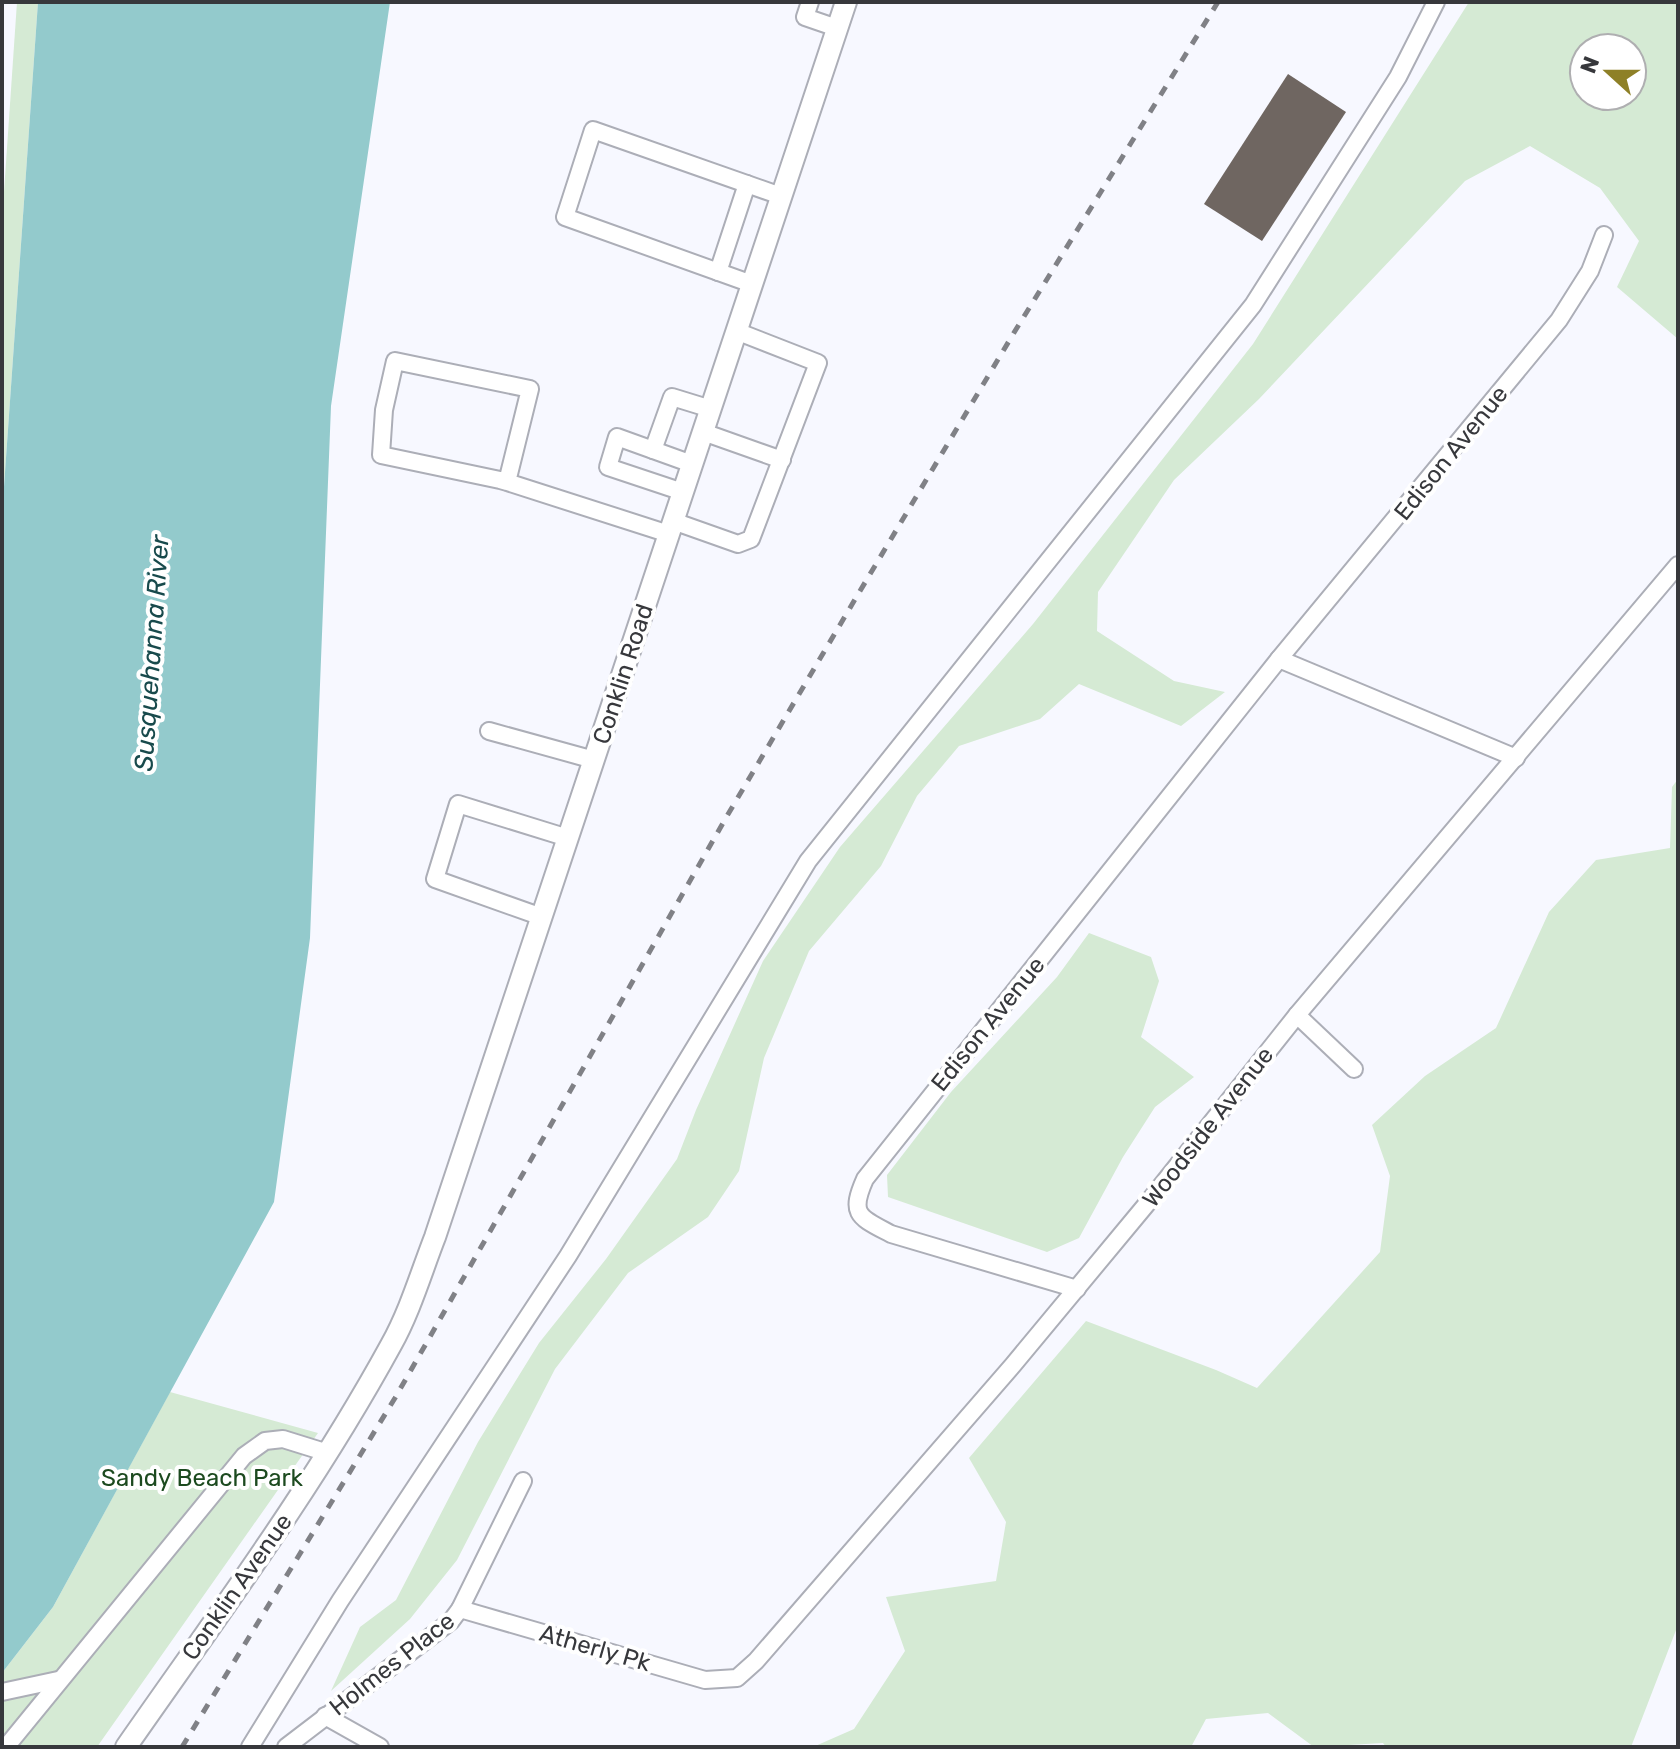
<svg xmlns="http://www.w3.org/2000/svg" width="1680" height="1749" viewBox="0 0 1680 1749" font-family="Rubik,sans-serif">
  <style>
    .green { fill: #d5ead4; fill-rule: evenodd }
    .water { fill: #93cacc }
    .building { fill: #6f6661 }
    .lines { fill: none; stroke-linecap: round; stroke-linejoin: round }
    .minor-casing { stroke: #acaeb7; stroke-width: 20 }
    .major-casing { stroke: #acaeb7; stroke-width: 24 }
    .minor { stroke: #fff; stroke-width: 16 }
    .major { stroke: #fff; stroke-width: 20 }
    .rail { stroke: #808186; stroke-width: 5; stroke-dasharray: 10 10; stroke-linecap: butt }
    .labels { text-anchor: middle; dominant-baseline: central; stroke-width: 8; stroke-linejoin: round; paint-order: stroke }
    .street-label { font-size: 24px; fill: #37383c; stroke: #fff }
    .park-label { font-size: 24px; fill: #1c4a1f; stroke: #fff }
    .water-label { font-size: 26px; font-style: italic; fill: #184a4c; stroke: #fff }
  </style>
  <rect width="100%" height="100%" fill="#f7f8ff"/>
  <g class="green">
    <polygon points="17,2 38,2 2,515 2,221"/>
    <path d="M1469,2H1678V339L1617,287L1639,241L1600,188L1530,146L1465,181L1259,399L1174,480L1098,592L1097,631L1174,681L1225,692L1181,726L1079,684L1040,719L959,746L917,796L881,866L809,951L764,1058L739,1171L708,1217L628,1273L555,1369L457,1560L410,1619L331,1691L360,1627L396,1600L478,1442L539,1343L606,1259L677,1159L696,1110L763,961L840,847L1033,624L1253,344ZM1584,48H1632V96H1584Z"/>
    <polygon points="1678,779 1678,1625 1631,1747 1386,1747 1383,1743 1314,1747 1268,1713 1206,1719 1191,1747 813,1747 854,1729 905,1651 886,1597 996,1581 1006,1522 969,1458 1086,1321 1216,1370 1257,1388 1380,1252 1390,1176 1372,1125 1425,1076 1496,1028 1549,912 1596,860 1670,848 1672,787"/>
    <polygon points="1089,933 1151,957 1159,981 1141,1037 1194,1077 1155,1107 1123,1157 1079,1238 1047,1252 888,1197 887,1175 951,1092 1057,977"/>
    <polygon points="170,1392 318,1433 97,1747 2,1747 2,1673 53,1607"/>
  </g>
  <polygon class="water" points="38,2 390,2 331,406 310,938 274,1202 53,1607 2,1673 2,515"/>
  <polygon class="building" points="1288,74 1346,112 1262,241 1204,204"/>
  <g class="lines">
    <defs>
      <g id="minor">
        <polyline points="810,2 805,17 837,28"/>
        <polyline points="718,272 747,184"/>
        <polyline points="752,284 565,217 593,130 781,196"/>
        <polyline points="703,432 782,460"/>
        <polyline points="653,450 672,397 711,409"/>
        <polyline points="507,482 530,389 395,361 384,410 381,455 500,480 507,482 669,534"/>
        <polyline points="683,492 608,467 617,437 692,464"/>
        <polyline points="673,521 738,544 751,539 818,363 736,331"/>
        <polyline points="1279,659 1516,758"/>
        <polyline points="489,731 594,760"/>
        <polyline points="542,917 435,879 458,804 568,838"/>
        <polyline points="1297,1015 1354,1069"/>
        <path d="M1077,1289L891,1234C859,1217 849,1215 865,1179L1279,659L1559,320L1590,271L1604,235"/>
        <polyline points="460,1609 705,1680 737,1678 756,1661 1013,1365 1150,1200 1297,1015 1678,565"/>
        <polyline points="2,1692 58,1680"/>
        <polyline points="325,1716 380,1747"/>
        <polyline points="6,1747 244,1456 265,1441 283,1439 328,1453"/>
        <polyline points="250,1747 340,1601 568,1256 808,861 1253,305 1398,77 1436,2"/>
        <polyline points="286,1747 451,1621 460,1609 523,1481"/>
      </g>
      <path id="major" d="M126,1747C218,1615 314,1486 391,1345C410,1311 421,1273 435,1237L846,2"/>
    </defs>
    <use href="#minor" class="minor-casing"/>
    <use href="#major" class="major-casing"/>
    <use href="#minor" class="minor"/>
    <use href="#major" class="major"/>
    <polyline class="rail" points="182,1747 395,1398 727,816 857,596 1015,331 1218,2"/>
  </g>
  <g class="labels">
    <g class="street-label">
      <text transform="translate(1451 453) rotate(-51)">Edison Avenue</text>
      <text transform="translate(623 674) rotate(-72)">Conklin Road</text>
      <text transform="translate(988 1024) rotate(-51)">Edison Avenue</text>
      <text transform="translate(1208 1127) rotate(-52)">Woodside Avenue</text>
      <text transform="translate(237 1587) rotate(-55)">Conklin Avenue</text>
      <text transform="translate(595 1648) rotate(16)">Atherly Pk</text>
      <text transform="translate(392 1664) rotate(-38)">Holmes Place</text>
    </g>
    <g class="park-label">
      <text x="202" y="1478">Sandy Beach Park</text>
    </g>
    <g class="water-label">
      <text transform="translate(152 653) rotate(-86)">Susquehanna River</text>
    </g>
  </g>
  <rect width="1680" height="1749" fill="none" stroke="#37383c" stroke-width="8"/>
  <g transform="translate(1608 72) rotate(291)"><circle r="38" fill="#ffffff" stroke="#afafb1" stroke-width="2"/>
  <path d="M0-6L14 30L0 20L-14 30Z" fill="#8e8027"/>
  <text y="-12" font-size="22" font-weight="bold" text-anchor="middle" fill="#37383c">N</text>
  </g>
</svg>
